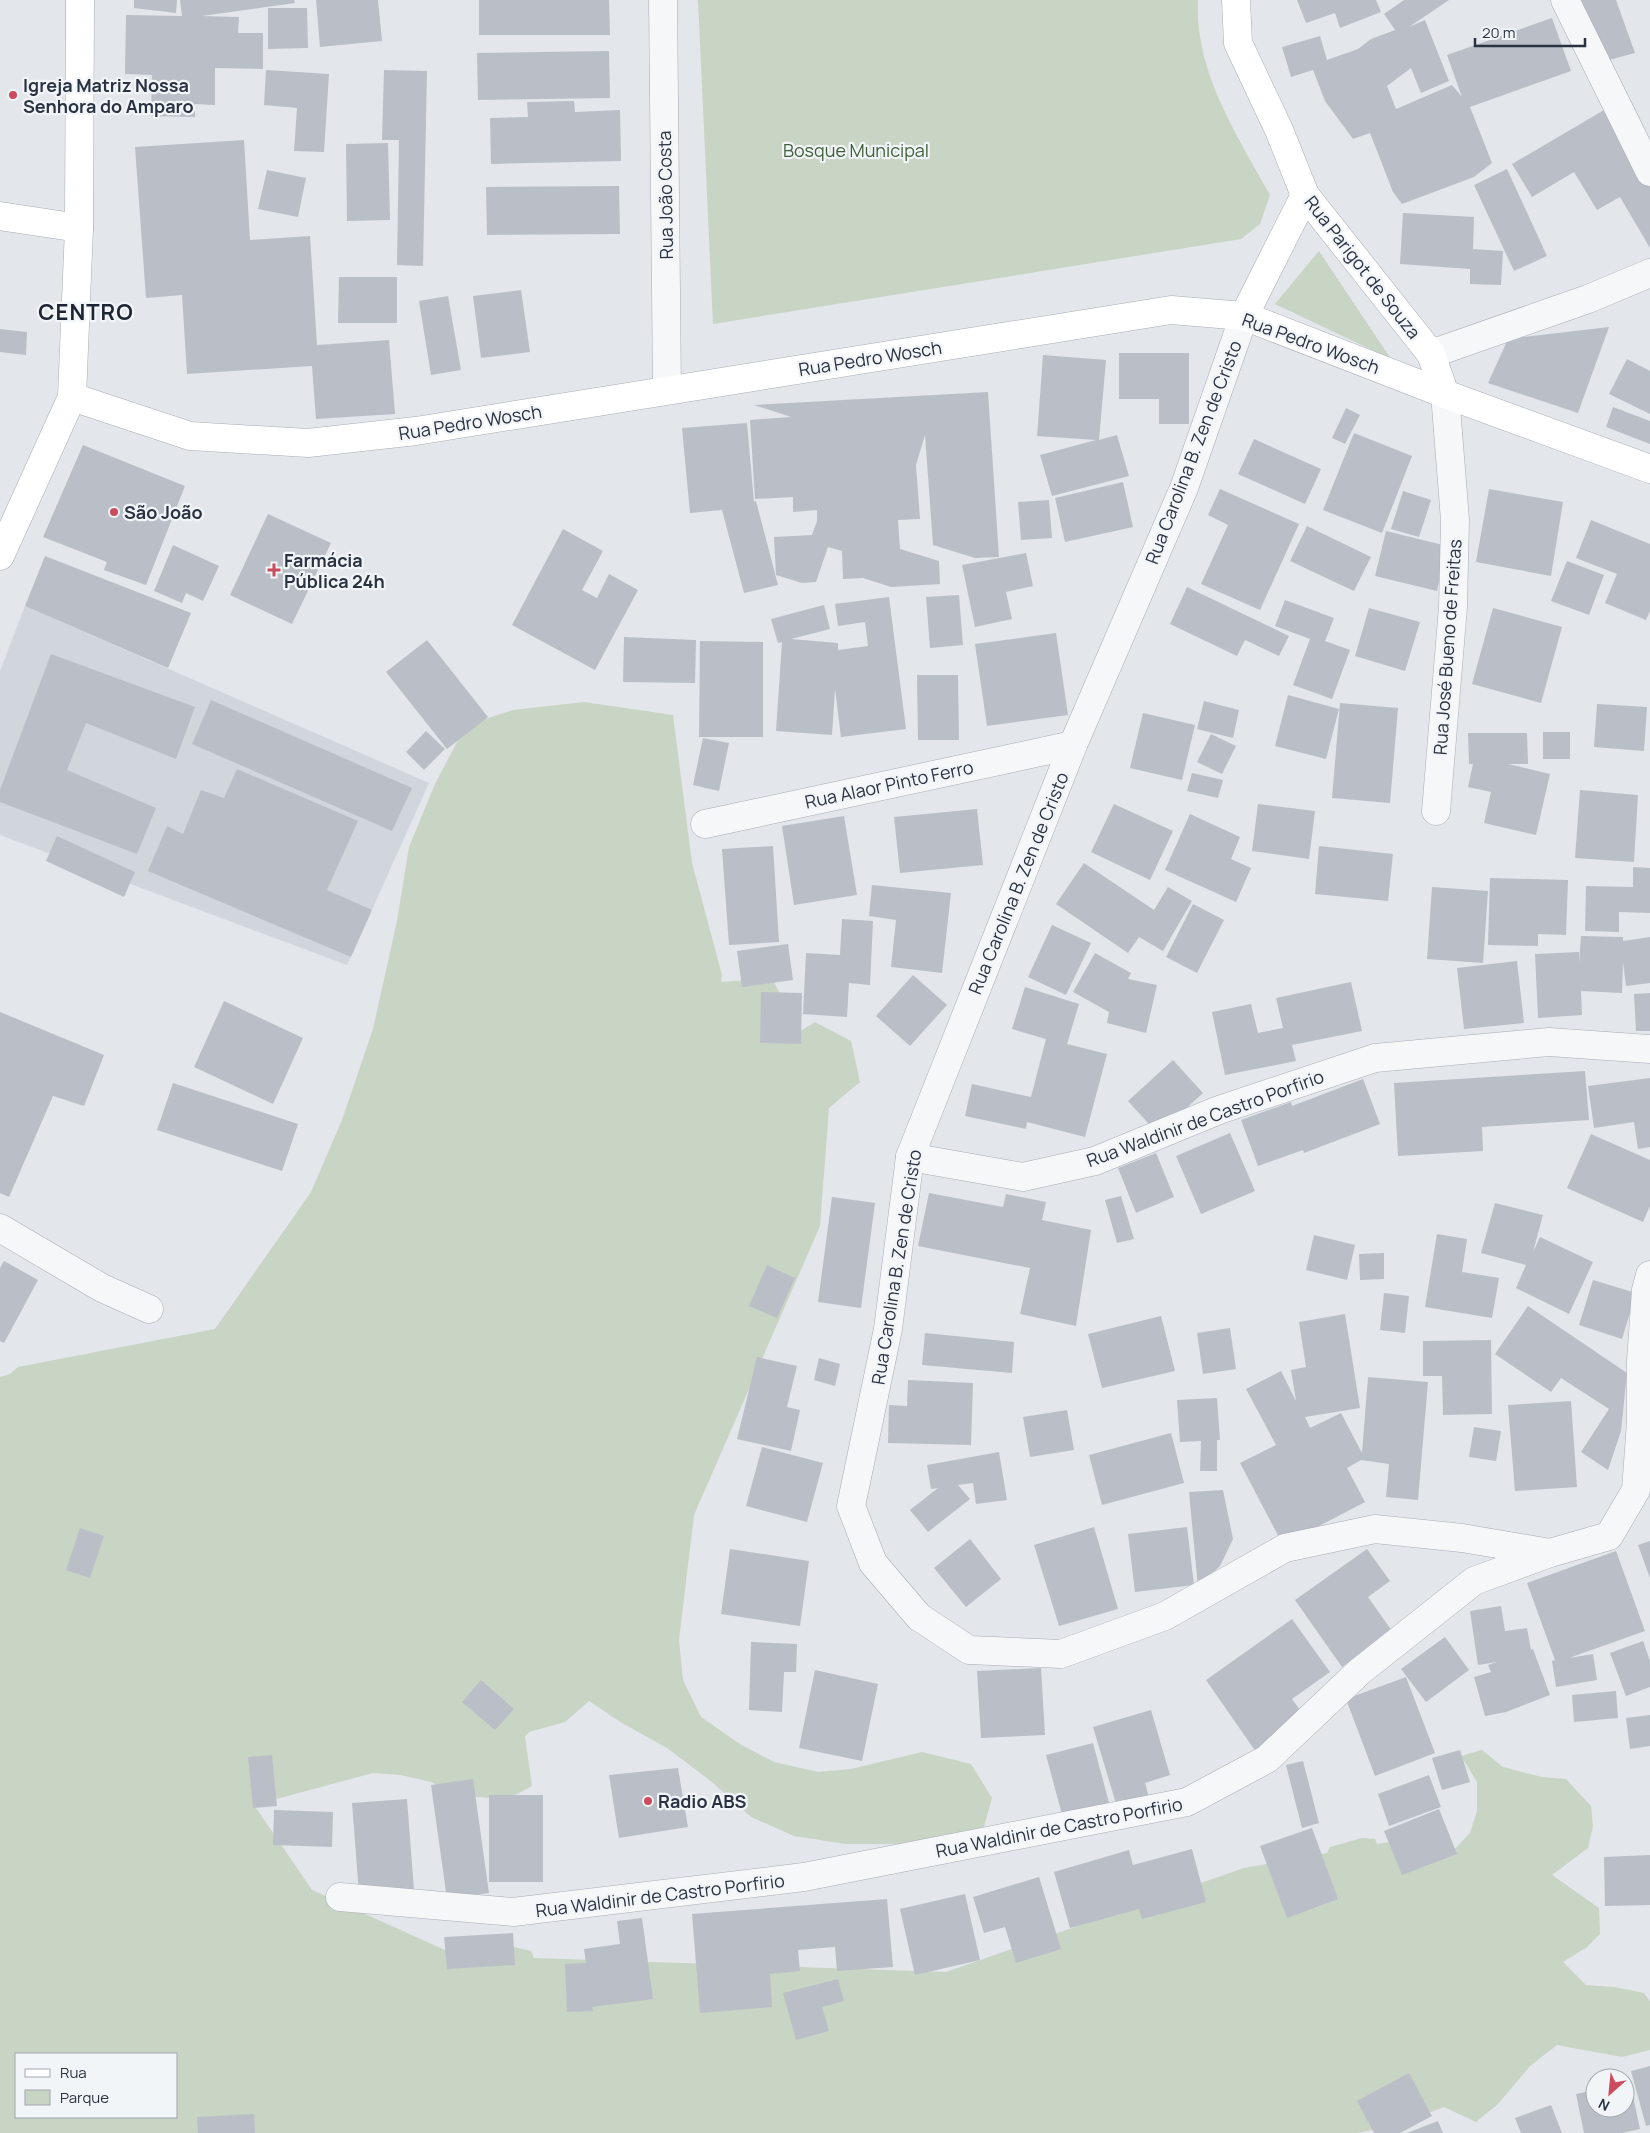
<svg xmlns="http://www.w3.org/2000/svg" width="1650" height="2133" viewBox="0 0 1650 2133" font-family="Manrope,sans-serif">
  <style>
    .built { fill: #d1d5dc }
    .green { fill: #c8d4c4; fill-rule: evenodd }
    .building { fill: #babfc7 }
    .lines { fill: none; stroke-linecap: round; stroke-linejoin: round }
    .street-casing { stroke: #a8adb5; stroke-width: 29 }
    .secondary-casing { stroke: #a8adb5; stroke-width: 29 }
    .street { stroke: #f5f7f9; stroke-width: 28 }
    .secondary { stroke: #fff; stroke-width: 28 }
    .poi-dot { fill: #cb4c5d; stroke: #f2f5f8; stroke-width: 2 }
    .labels { text-anchor: middle; dominant-baseline: central; stroke-width: 4.5; stroke-linejoin: round; paint-order: stroke }
    .poi-label { font-size: 18px; font-weight: bold; fill: #2b3342; stroke: #f2f5f8; text-anchor: start }
    .park-label { font-size: 18px; fill: #3f5e39; stroke: #f2f5f8 }
    .street-label { font-size: 18px; fill: #2b3342; stroke: #f2f5f8 }
    .district-label { font-size: 22px; font-weight: bold; letter-spacing: 1px; fill: #1d2433; stroke: #f2f5f8 }
  </style>
  <rect width="100%" height="100%" fill="#e3e6eb"/>
  <polygon class="built" points="25,606 429,783 347,965 0,835 0,671"/>
  <g class="green">
    <path d="M698,0H1198C1194,71 1237,135 1270,195L1260,224L1241,239L713,324Z"/>
    <polygon points="1319,251 1391,359 1275,304"/>
    <path d="M584,702L673,715L692,863L722,975L721,982L772,978L799,1032L815,1022L851,1041L860,1082L829,1108L820,1226L694,1515L679,1640L683,1680L701,1717L740,1744L774,1762L818,1772L851,1769L922,1752L971,1764L992,1798L983,1830L942,1835L903,1844H846L794,1836L751,1817L712,1782L667,1748L622,1723L589,1701L565,1722L529,1732L525,1737L532,1786L508,1799L460,1796L431,1782L401,1775L373,1773L254,1805L312,1890L458,1956L502,1944L531,1951L534,1958L946,1972L1244,1868L1327,1853L1330,1847L1362,1838L1375,1839L1377,1844L1409,1839L1450,1854L1470,1833L1477,1811V1782L1461,1756L1482,1750L1503,1767L1542,1777L1566,1779L1591,1806L1593,1826L1588,1848L1552,1875L1599,1908L1600,1934L1587,1947L1563,1962L1586,1985L1614,1987L1644,1993L1650,2001V2050L1622,2057L1557,2045L1530,2066L1498,2104L1476,2122L1444,2107L1394,2126L1357,2133H0V1377L10,1374L18,1367L215,1329L311,1192L342,1120L373,1029L397,921L409,847L435,784L466,725L513,710ZM16,2054H176V2117H16Z"/>
  </g>
  <g class="building">
    <polygon points="134,0 177,0 176,13 134,8"/>
    <polygon points="180,0 294,0 295,3 202,16 239,17 238,33 263,33 263,69 215,68 215,105 195,104 195,117 151,116 152,75 125,74 126,15 182,16"/>
    <polygon points="316,0 378,0 382,41 320,47"/>
    <polygon points="479,0 609,0 610,35 479,35"/>
    <polygon points="1297,0 1376,0 1381,12 1340,28 1335,13 1306,23"/>
    <polygon points="1404,0 1449,0 1409,27 1425,20 1449,81 1421,93 1411,68 1387,86 1396,109 1452,85 1462,97 1447,55 1552,18 1571,71 1470,107 1492,163 1474,177 1402,204 1393,192 1370,133 1353,139 1325,101 1313,70 1291,77 1282,47 1320,36 1327,60 1358,49 1371,39 1395,30 1384,14"/>
    <polygon points="1581,0 1616,0 1635,53 1609,60"/>
    <polygon points="268,8 307,8 308,48 268,49"/>
    <polygon points="609,51 610,98 478,100 477,53"/>
    <polygon points="266,70 329,74 324,152 294,151 297,108 264,105"/>
    <polygon points="384,70 427,71 423,266 397,265 399,140 382,140"/>
    <polygon points="574,101 575,112 620,110 621,161 491,164 490,118 528,117 527,102"/>
    <polygon points="1604,110 1650,187 1650,248 1620,197 1597,210 1574,172 1532,197 1512,164"/>
    <polygon points="244,140 250,240 310,236 317,345 389,340 395,414 316,419 312,366 187,374 182,295 146,298 135,147"/>
    <polygon points="388,143 390,220 347,221 346,144"/>
    <polygon points="1507,169 1547,256 1514,271 1474,185"/>
    <polygon points="267,170 306,178 298,217 258,209"/>
    <polygon points="619,186 620,234 487,235 486,187"/>
    <polygon points="1403,213 1474,217 1473,249 1503,251 1501,285 1470,284 1470,269 1400,264"/>
    <polygon points="339,277 397,277 397,323 338,323"/>
    <polygon points="521,290 530,352 481,358 473,296"/>
    <polygon points="448,296 461,370 431,375 419,301"/>
    <polygon points="1609,327 1578,413 1488,383 1508,339"/>
    <polygon points="0,329 27,332 26,355 0,352"/>
    <polygon points="1119,353 1189,353 1189,424 1159,424 1159,399 1119,399"/>
    <polygon points="1043,355 1106,360 1099,440 1117,435 1129,476 1052,496 1040,455 1096,440 1037,436"/>
    <polygon points="1627,359 1650,371 1650,414 1609,394"/>
    <polygon points="988,392 999,557 975,558 933,545 925,435 916,465 920,519 898,520 900,549 939,561 940,584 891,587 863,578 843,579 842,551 828,547 816,582 802,583 776,575 774,537 812,535 817,521 817,510 793,512 793,497 755,499 750,420 791,417 754,405"/>
    <polygon points="1613,407 1650,421 1650,444 1606,427"/>
    <polygon points="1346,408 1360,415 1345,444 1332,438"/>
    <polygon points="747,423 754,502 756,501 778,585 744,593 722,510 690,513 682,428"/>
    <polygon points="1354,433 1412,456 1382,533 1323,510"/>
    <polygon points="1254,439 1321,469 1305,504 1238,474"/>
    <polygon points="83,445 185,486 146,585 104,570 107,562 43,537"/>
    <polygon points="1123,482 1133,527 1065,542 1055,498"/>
    <polygon points="1220,489 1299,524 1260,610 1201,584 1228,525 1208,515"/>
    <polygon points="1489,489 1563,502 1551,576 1476,562"/>
    <polygon points="1403,491 1431,500 1419,537 1391,529"/>
    <polygon points="1049,500 1052,538 1021,540 1018,502"/>
    <polygon points="268,514 331,543 292,624 230,595"/>
    <polygon points="1591,520 1650,544 1650,611 1646,620 1605,603 1617,574 1576,558"/>
    <polygon points="1307,526 1371,557 1354,591 1290,561"/>
    <polygon points="563,529 603,551 582,590 597,598 609,574 638,590 595,670 512,625"/>
    <polygon points="1386,531 1447,546 1437,591 1375,576"/>
    <polygon points="173,545 219,566 203,601 186,593 182,603 154,591"/>
    <polygon points="1026,553 1033,586 1006,592 1012,619 975,627 962,565"/>
    <polygon points="45,556 191,613 168,668 25,606"/>
    <polygon points="1567,561 1604,575 1589,615 1551,601"/>
    <polygon points="1187,587 1289,636 1279,656 1245,640 1237,656 1170,624"/>
    <polygon points="959,595 963,645 930,648 926,597"/>
    <polygon points="889,597 906,729 841,737 835,689 832,735 776,731 782,642 778,643 771,619 824,605 830,629 791,639 838,643 838,650 868,646 865,622 838,626 835,604"/>
    <polygon points="1285,600 1334,618 1325,641 1350,650 1332,699 1293,685 1310,639 1275,626"/>
    <polygon points="1369,608 1420,622 1405,671 1355,656"/>
    <polygon points="1493,608 1562,627 1541,703 1472,684"/>
    <polygon points="1056,633 1068,715 987,726 975,644"/>
    <polygon points="624,637 696,640 695,683 623,682"/>
    <polygon points="427,640 488,717 447,749 386,672"/>
    <polygon points="700,641 763,642 763,737 699,737"/>
    <polygon points="51,654 195,707 176,759 86,723 67,770 156,808 137,854 0,802 0,790"/>
    <polygon points="917,675 958,675 959,740 918,740"/>
    <polygon points="1288,695 1339,709 1326,759 1275,746"/>
    <polygon points="211,700 412,788 392,831 192,744"/>
    <polygon points="1204,701 1239,710 1233,738 1197,729"/>
    <polygon points="1340,703 1398,708 1390,803 1332,798"/>
    <polygon points="1597,704 1647,707 1644,751 1594,747"/>
    <polygon points="1143,713 1195,725 1182,780 1130,768"/>
    <polygon points="426,731 445,749 424,770 406,752"/>
    <rect x="1543" y="732" width="27" height="27"/>
    <polygon points="1468,733 1527,733 1528,764 1508,764 1550,774 1536,835 1484,823 1491,792 1468,787 1473,764 1469,764"/>
    <polygon points="1211,734 1236,746 1222,774 1197,762"/>
    <polygon points="703,738 729,743 719,791 693,785"/>
    <polygon points="237,769 358,821 327,890 372,910 351,957 148,871 167,826 183,834 201,790 224,798"/>
    <polygon points="1192,773 1223,780 1218,798 1187,791"/>
    <polygon points="1580,790 1638,795 1634,862 1575,858"/>
    <polygon points="1114,804 1173,831 1150,880 1091,852"/>
    <polygon points="1258,804 1315,811 1309,859 1252,851"/>
    <polygon points="977,809 983,865 900,873 894,817"/>
    <polygon points="1190,814 1240,837 1231,859 1251,868 1236,902 1165,870"/>
    <polygon points="844,816 857,895 794,905 782,826"/>
    <polygon points="57,836 135,872 124,897 46,861"/>
    <polygon points="773,846 779,942 729,945 722,849"/>
    <polygon points="1319,846 1393,854 1388,901 1315,894"/>
    <polygon points="1084,863 1154,910 1168,887 1192,901 1163,951 1139,937 1128,953 1056,904"/>
    <polygon points="1633,867 1650,868 1650,913 1619,912 1619,932 1585,931 1586,886 1633,887"/>
    <polygon points="1490,878 1568,880 1566,935 1538,934 1538,946 1488,945"/>
    <polygon points="872,885 951,893 942,973 891,967 896,920 869,916"/>
    <polygon points="1432,887 1488,891 1483,963 1427,959"/>
    <polygon points="1193,904 1224,920 1197,973 1166,957"/>
    <polygon points="842,919 873,921 870,985 849,983 847,1017 803,1014 806,953 840,955"/>
    <polygon points="1052,925 1091,943 1066,995 1028,977"/>
    <polygon points="1581,936 1623,937 1623,941 1650,937 1650,983 1626,986 1623,962 1622,993 1581,991 1582,1015 1538,1018 1535,954 1579,952 1579,963"/>
    <polygon points="788,944 793,980 742,987 737,951"/>
    <polygon points="1095,953 1131,973 1128,979 1157,985 1146,1033 1107,1023 1109,1012 1073,992"/>
    <polygon points="1517,961 1524,1023 1464,1029 1457,968"/>
    <polygon points="913,975 947,1005 910,1046 876,1016"/>
    <polygon points="1351,982 1362,1031 1292,1045 1296,1061 1225,1075 1212,1012 1251,1004 1258,1033 1283,1028 1276,998"/>
    <polygon points="1025,987 1079,1004 1067,1044 1107,1054 1085,1137 1027,1122 1026,1129 965,1116 972,1084 1031,1097 1046,1039 1012,1029"/>
    <polygon points="761,992 802,993 801,1044 760,1043"/>
    <polygon points="1650,993 1650,1031 1636,1031 1634,994"/>
    <polygon points="224,1001 303,1038 273,1104 194,1067"/>
    <polygon points="0,1012 104,1055 84,1106 53,1096 9,1197 0,1193"/>
    <polygon points="1173,1060 1203,1093 1158,1134 1128,1101"/>
    <polygon points="1585,1071 1589,1120 1482,1127 1483,1151 1398,1156 1394,1083"/>
    <polygon points="1650,1078 1650,1147 1638,1149 1634,1122 1594,1128 1588,1086"/>
    <polygon points="1363,1079 1380,1124 1304,1153 1303,1150 1258,1166 1241,1120 1291,1102 1292,1106"/>
    <polygon points="173,1083 298,1124 282,1171 157,1130"/>
    <polygon points="1230,1133 1255,1191 1201,1214 1176,1156"/>
    <polygon points="1591,1134 1650,1160 1650,1206 1643,1222 1567,1188"/>
    <polygon points="1156,1153 1174,1197 1136,1213 1118,1168"/>
    <polygon points="929,1193 1003,1207 1006,1194 1046,1202 1042,1220 1091,1230 1076,1326 1020,1314 1030,1268 918,1246"/>
    <polygon points="1121,1196 1134,1239 1117,1243 1105,1200"/>
    <polygon points="832,1197 875,1203 861,1308 818,1302"/>
    <polygon points="1495,1203 1543,1215 1533,1252 1540,1237 1593,1262 1569,1314 1516,1288 1526,1265 1481,1253"/>
    <polygon points="1437,1234 1467,1239 1462,1272 1499,1278 1492,1318 1425,1307"/>
    <polygon points="1314,1235 1355,1245 1347,1280 1306,1270"/>
    <polygon points="1384,1253 1384,1279 1360,1280 1359,1254"/>
    <polygon points="4,1261 38,1280 4,1343 0,1341 0,1268"/>
    <polygon points="767,1265 795,1278 777,1318 749,1306"/>
    <polygon points="1593,1280 1636,1293 1622,1339 1579,1325"/>
    <polygon points="1384,1293 1409,1296 1405,1333 1380,1330"/>
    <polygon points="1528,1306 1627,1373 1621,1431 1608,1470 1581,1452 1609,1409 1561,1378 1551,1392 1495,1354"/>
    <polygon points="1345,1314 1360,1408 1305,1417 1310,1428 1341,1413 1362,1453 1368,1377 1428,1382 1418,1500 1386,1497 1389,1464 1361,1460 1347,1468 1365,1502 1283,1545 1240,1463 1276,1445 1246,1389 1281,1371 1296,1401 1291,1370 1306,1367 1299,1322"/>
    <polygon points="1161,1316 1175,1371 1102,1388 1088,1334"/>
    <polygon points="1230,1328 1236,1369 1203,1374 1197,1333"/>
    <polygon points="925,1333 1014,1342 1012,1373 922,1365"/>
    <polygon points="1491,1340 1492,1414 1443,1415 1442,1376 1423,1376 1423,1341"/>
    <polygon points="757,1357 797,1366 787,1407 800,1410 791,1451 737,1439"/>
    <polygon points="819,1358 840,1364 835,1386 814,1380"/>
    <polygon points="908,1380 973,1383 971,1445 888,1443 889,1405 907,1406"/>
    <polygon points="1217,1398 1220,1440 1217,1440 1217,1471 1200,1471 1201,1441 1180,1442 1177,1400"/>
    <polygon points="1571,1401 1577,1487 1515,1491 1508,1405"/>
    <polygon points="1067,1410 1074,1450 1030,1457 1023,1417"/>
    <polygon points="1474,1427 1501,1431 1496,1461 1469,1457"/>
    <polygon points="1171,1433 1184,1483 1102,1505 1089,1455"/>
    <polygon points="762,1447 823,1463 807,1522 746,1506"/>
    <polygon points="999,1452 1007,1500 976,1504 973,1483 958,1485 970,1499 928,1532 910,1510 938,1488 931,1489 927,1465"/>
    <polygon points="1223,1490 1233,1539 1220,1566 1198,1587 1189,1492"/>
    <polygon points="1094,1527 1118,1609 1059,1626 1034,1545"/>
    <polygon points="1187,1527 1194,1585 1135,1592 1128,1534"/>
    <polygon points="80,1528 104,1536 90,1578 66,1570"/>
    <polygon points="970,1539 1001,1579 966,1607 934,1568"/>
    <polygon points="1650,1541 1650,1578 1638,1545"/>
    <polygon points="730,1549 809,1561 800,1626 721,1614"/>
    <polygon points="1367,1549 1390,1581 1368,1597 1392,1631 1342,1667 1295,1600"/>
    <polygon points="1616,1551 1645,1631 1569,1658 1593,1654 1597,1680 1556,1687 1552,1661 1555,1660 1527,1583"/>
    <polygon points="1501,1606 1505,1631 1527,1628 1531,1650 1533,1649 1550,1695 1506,1712 1485,1716 1474,1677 1491,1672 1488,1665 1497,1662 1478,1665 1470,1611"/>
    <polygon points="1292,1619 1330,1672 1292,1699 1305,1717 1256,1752 1206,1680"/>
    <polygon points="1445,1637 1469,1670 1426,1702 1401,1669"/>
    <polygon points="1643,1641 1650,1661 1650,1687 1626,1696 1610,1653"/>
    <polygon points="751,1642 797,1644 796,1672 784,1672 782,1712 749,1710"/>
    <polygon points="1041,1668 1045,1735 981,1738 977,1671"/>
    <polygon points="815,1670 878,1684 862,1761 799,1748"/>
    <polygon points="1406,1677 1435,1753 1375,1776 1346,1699"/>
    <polygon points="481,1680 514,1709 495,1730 462,1702"/>
    <polygon points="1616,1691 1618,1718 1574,1722 1572,1695"/>
    <polygon points="1151,1710 1170,1775 1145,1783 1149,1798 1117,1807 1093,1727"/>
    <polygon points="1650,1715 1650,1746 1630,1749 1626,1718"/>
    <polygon points="1093,1743 1111,1810 1064,1822 1046,1755"/>
    <polygon points="1460,1750 1470,1782 1442,1790 1432,1758"/>
    <polygon points="272,1755 277,1806 253,1808 248,1757"/>
    <polygon points="1303,1761 1319,1823 1302,1828 1286,1765"/>
    <polygon points="678,1768 688,1827 619,1838 609,1775"/>
    <polygon points="1429,1775 1441,1807 1389,1826 1378,1794"/>
    <polygon points="473,1779 489,1893 447,1899 431,1785"/>
    <rect x="489" y="1795" width="54" height="87"/>
    <polygon points="407,1799 414,1890 359,1894 352,1803"/>
    <polygon points="1439,1809 1457,1854 1402,1875 1384,1831"/>
    <polygon points="274,1810 333,1812 332,1847 273,1845"/>
    <polygon points="1312,1828 1338,1899 1287,1918 1260,1846"/>
    <polygon points="1192,1849 1206,1902 1142,1919 1139,1909 1070,1928 1054,1872 1129,1850 1133,1865"/>
    <polygon points="1650,1855 1650,1905 1605,1906 1604,1857"/>
    <polygon points="1039,1877 1061,1949 1016,1963 1005,1927 984,1933 973,1897"/>
    <polygon points="965,1894 980,1960 915,1975 900,1909"/>
    <polygon points="887,1899 893,1967 837,1971 835,1947 798,1950 800,1971 770,1974 772,2007 700,2013 692,1914"/>
    <polygon points="642,1918 653,1999 592,2007 593,2011 567,2012 565,1964 586,1963 584,1949 620,1944 617,1921"/>
    <polygon points="513,1933 515,1965 447,1969 444,1937"/>
    <polygon points="838,1979 844,2001 822,2007 829,2031 796,2040 783,1993"/>
    <polygon points="1650,2066 1650,2125 1646,2126 1631,2071"/>
    <polygon points="1409,2073 1432,2116 1400,2133 1374,2133 1357,2101"/>
    <polygon points="1630,2082 1640,2129 1622,2133 1584,2133 1576,2094 1595,2090 1595,2108 1625,2108 1625,2083"/>
    <polygon points="1551,2105 1562,2133 1521,2133 1515,2118"/>
    <polygon points="254,2114 255,2133 198,2133 197,2117"/>
    <polygon points="1438,2121 1443,2133 1407,2133"/>
  </g>
  <g class="lines">
    <defs>
      <g id="street">
        <polyline points="663,0 667,390"/>
        <polyline points="1565,0 1650,172"/>
        <polyline points="1244,316 1184,488 1073,745 910,1157 888,1329 851,1506 873,1563 919,1617 969,1650 1061,1654 1165,1616 1285,1548 1375,1529 1462,1538 1550,1553"/>
        <polyline points="1431,354 1588,299 1650,273"/>
        <polyline points="1436,811 1453,607 1455,520 1445,394"/>
        <polyline points="705,824 1073,745"/>
        <polyline points="910,1157 1023,1177 1095,1161 1219,1110 1375,1058 1549,1042 1650,1049"/>
        <polyline points="0,1228 102,1288 149,1309"/>
        <polyline points="340,1897 513,1912 804,1877 1187,1802 1267,1759 1359,1672 1474,1581 1550,1553 1609,1536 1636,1490 1641,1422 1641,1361 1646,1290 1650,1275"/>
      </g>
      <g id="secondary">
        <polyline points="1236,0 1238,43 1279,130 1305,195 1431,354 1445,394"/>
        <polyline points="0,216 79,228"/>
        <polyline points="1244,316 1305,195"/>
        <polyline points="72,397 190,436 308,443 416,431 1171,310 1244,316 1445,394 1650,469"/>
        <polyline points="0,556 72,397 79,228 80,0"/>
      </g>
    </defs>
    <use href="#street" class="street-casing"/>
    <use href="#secondary" class="secondary-casing"/>
    <use href="#street" class="street"/>
    <use href="#secondary" class="secondary"/>
  </g>
  <g class="poi-dot">
    <circle cx="13" cy="95" r="5"/>
    <circle cx="114" cy="512" r="5"/>
    <path d="M271.5 562.5h5v5h5v5h-5v5h-5v-5h-5v-5h5z"/>
    <circle cx="648" cy="1801" r="5"/>
  </g>
  <g class="labels">
    <g class="poi-label">
      <text x="23" y="85">Igreja Matriz Nossa<tspan x="23" dy="21">Senhora do Amparo</tspan></text>
      <text x="124" y="512">São João</text>
      <text x="284" y="560">Farmácia<tspan x="284" dy="21">Pública 24h</tspan></text>
      <text x="658" y="1801">Radio ABS</text>
    </g>
    <g class="park-label">
      <text x="856" y="150">Bosque Municipal</text>
    </g>
    <g class="street-label">
      <text transform="translate(665 195) rotate(-91)">Rua João Costa</text>
      <text transform="translate(1363 267) rotate(52)">Rua Parigot de Souza</text>
      <text transform="translate(1311 343) rotate(20)">Rua Pedro Wosch</text>
      <text transform="translate(870 358) rotate(-9)">Rua Pedro Wosch</text>
      <text transform="translate(470 422) rotate(-9)">Rua Pedro Wosch</text>
      <text transform="translate(1193 452) rotate(-69)">Rua Carolina B. Zen de Cristo</text>
      <text transform="translate(1447 647) rotate(-86)">Rua José Bueno de Freitas</text>
      <text transform="translate(889 784) rotate(-12)">Rua Alaor Pinto Ferro</text>
      <text transform="translate(1018 883) rotate(-68)">Rua Carolina B. Zen de Cristo</text>
      <text transform="translate(1205 1118) rotate(-20)">Rua Waldinir de Castro Porfirio</text>
      <text transform="translate(896 1267) rotate(-81)">Rua Carolina B. Zen de Cristo</text>
      <text transform="translate(1059 1827) rotate(-11)">Rua Waldinir de Castro Porfirio</text>
      <text transform="translate(660 1895) rotate(-7)">Rua Waldinir de Castro Porfirio</text>
    </g>
    <g class="district-label">
      <text x="86" y="312">CENTRO</text>
    </g>
  </g>
  <rect x="15" y="2053" width="162" height="65" fill="#f2f5f8" stroke="#a2a7af"/>
  <rect x="25" y="2069" width="25" height="8" fill="#ffffff" stroke="#a2a7af"/>
  <text x="60" y="2078" font-size="15" fill="#2b3342">Rua</text>
  <rect x="25" y="2090" width="25" height="15" fill="#c8d4c4" stroke="#a2a7af"/>
  <text x="60" y="2103" font-size="15" fill="#2b3342">Parque</text>
  <g transform="translate(1610 2093) rotate(207)"><circle r="24" fill="#f2f5f8" stroke="#a2a7af"/>
  <path d="M0-4L9 19L0 12L-9 19Z" fill="#cb4c5d"/>
  <text y="-8" font-size="14" font-weight="bold" text-anchor="middle" fill="#2b3342">N</text>
  </g>
  <path d="M1475 38v8h110v-8" fill="none" stroke="#2b3342" stroke-width="2.5"/>
  <text x="1482" y="38" font-size="15" fill="#2b3342" stroke="#f2f5f8" stroke-width="4" paint-order="stroke">20 m</text>
</svg>
